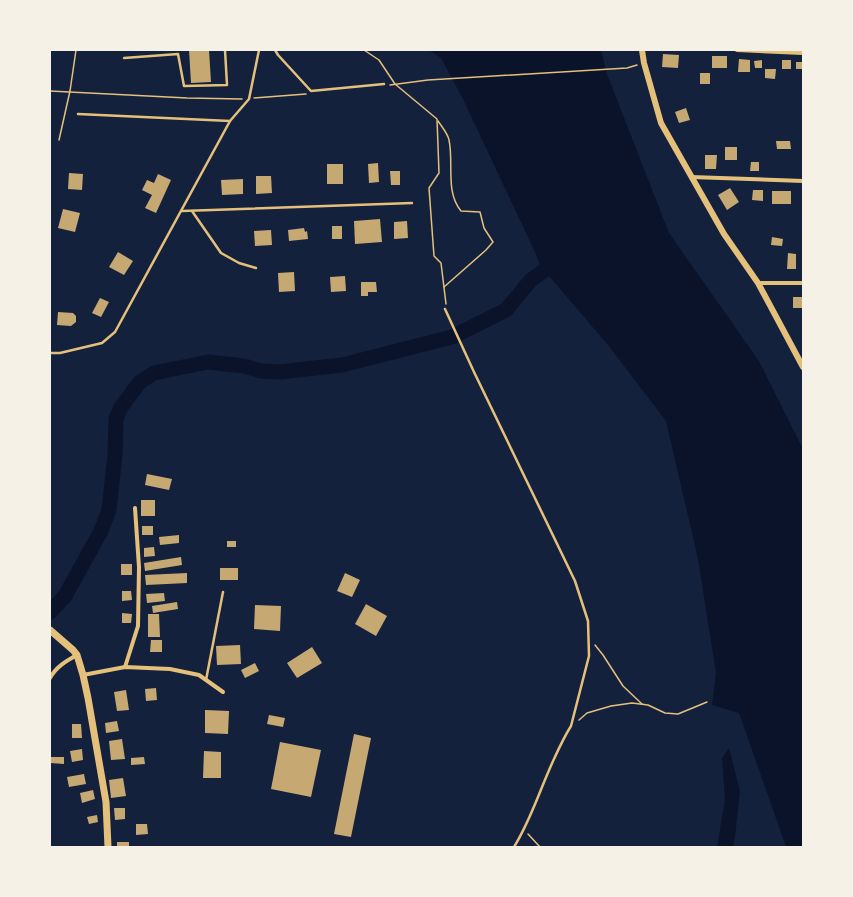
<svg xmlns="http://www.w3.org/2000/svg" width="853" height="897" viewBox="0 0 853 897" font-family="'Fira Sans',sans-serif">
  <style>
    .water { fill: #0b132b }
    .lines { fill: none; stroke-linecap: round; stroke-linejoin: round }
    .river { stroke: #0b132b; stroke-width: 15 }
    .building { fill: #c6a872 }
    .path { stroke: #e5c07b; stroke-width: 1.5 }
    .service { stroke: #e5c07b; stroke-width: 2.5 }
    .minor { stroke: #e5c07b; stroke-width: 4 }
    .tertiary { stroke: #e5c07b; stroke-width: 6 }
    .secondary { stroke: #e5c07b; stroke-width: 7 }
  </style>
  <rect width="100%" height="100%" fill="#14213d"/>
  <g class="water">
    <polygon points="429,50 601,50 607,74 669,233 759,361 803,449 803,847 786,847 739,713 712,705 716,673 698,559 666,421 608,345 543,269 463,99 441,58"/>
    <polygon points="729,748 740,791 735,837 733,847 717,847 725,799 722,758"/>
  </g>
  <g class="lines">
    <polyline class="river" points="50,612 65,596 101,531 109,510 115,455 116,419 121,407 140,382 154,373 208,362 244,366 261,371 279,372 342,365 452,337 506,310 531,280 549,267 544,254"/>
  </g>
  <g class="building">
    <polygon points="189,50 209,50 211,82 191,83"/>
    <polygon points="663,54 679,55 678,68 662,67"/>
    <rect x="712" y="56" width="15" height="12"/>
    <polygon points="739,59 750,60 750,72 738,72"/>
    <polygon points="762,60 762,68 755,68 754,61"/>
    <rect x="782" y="60" width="9" height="9"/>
    <rect x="796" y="62" width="7" height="7"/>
    <polygon points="765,69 776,69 775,79 765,78"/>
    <rect x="700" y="73" width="10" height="11"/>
    <polygon points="686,108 690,120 679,123 675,112"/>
    <polygon points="776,141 790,141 791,149 777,149"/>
    <rect x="725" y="147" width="12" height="13"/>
    <polygon points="705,155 717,155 716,169 705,169"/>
    <polygon points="751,162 759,162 759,171 750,171"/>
    <polygon points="378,163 379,182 369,183 368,164"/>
    <rect x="327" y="164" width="16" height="20"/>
    <polygon points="390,171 400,171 400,185 391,185"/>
    <polygon points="69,173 83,174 82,190 68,189"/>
    <polygon points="158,174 171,180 156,213 145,208 152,195 142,190 147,180 154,183"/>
    <polygon points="256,176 271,176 272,193 256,194"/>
    <polygon points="243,179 243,194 222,195 221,180"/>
    <polygon points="730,188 739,202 727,210 718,195"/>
    <polygon points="753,190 763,190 763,201 752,200"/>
    <rect x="772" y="191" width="19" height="13"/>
    <polygon points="63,209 80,213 75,232 58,228"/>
    <polygon points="380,219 382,242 355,244 354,221"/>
    <polygon points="407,221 408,238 394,239 394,222"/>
    <rect x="332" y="226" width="10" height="13"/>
    <polygon points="304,228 305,232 307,231 308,239 289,241 288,230"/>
    <polygon points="271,230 272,245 255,246 254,231"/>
    <polygon points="772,237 783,239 782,246 771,245"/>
    <polygon points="118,252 133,261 124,275 109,267"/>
    <polygon points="788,253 796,254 796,269 787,269"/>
    <polygon points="294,272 295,291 279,292 278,273"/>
    <polygon points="345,276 346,291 331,292 330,277"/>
    <polygon points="361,282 376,282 377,292 368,292 368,296 361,296"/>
    <rect x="793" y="297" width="10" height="11"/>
    <polygon points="100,298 109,302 101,317 92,313"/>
    <polygon points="58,312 73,313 76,316 76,322 71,326 57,325"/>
    <polygon points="147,474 172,479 169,490 145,485"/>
    <rect x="141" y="500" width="14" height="16"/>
    <rect x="142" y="526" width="11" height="9"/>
    <polygon points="179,535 179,543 160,545 159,537"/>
    <rect x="227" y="541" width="9" height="6"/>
    <polygon points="154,547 155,556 144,557 144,548"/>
    <polygon points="181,557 182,565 145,571 144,563"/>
    <rect x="121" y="564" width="11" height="11"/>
    <rect x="220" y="568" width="18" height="12"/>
    <polygon points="187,573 187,583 146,585 145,575"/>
    <polygon points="345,573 360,580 352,597 337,591"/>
    <polygon points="122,591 131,591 132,600 122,601"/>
    <polygon points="164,593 165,601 147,603 146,594"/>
    <polygon points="177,602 178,609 153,613 152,606"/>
    <polygon points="366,604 387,616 376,636 355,624"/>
    <polygon points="255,605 281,606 280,631 254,629"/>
    <polygon points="122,613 132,614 131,623 122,623"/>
    <polygon points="148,614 159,614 160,637 148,637"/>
    <polygon points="151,640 162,640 162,652 150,652"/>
    <polygon points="240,645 241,664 217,665 216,646"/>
    <polygon points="312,647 322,663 297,678 287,663"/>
    <polygon points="255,663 259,671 245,678 241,670"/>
    <polygon points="156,688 157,700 146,701 145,689"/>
    <polygon points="126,690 129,710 117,711 114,692"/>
    <polygon points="205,710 229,711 228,734 205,733"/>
    <polygon points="269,715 285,718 283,727 267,724"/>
    <polygon points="117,721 119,731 106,733 105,723"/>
    <polygon points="72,724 81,724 82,738 72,738"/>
    <polygon points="354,734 371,738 351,837 334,834"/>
    <polygon points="122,739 125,759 111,760 109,741"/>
    <polygon points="280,742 321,750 311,797 271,789"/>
    <polygon points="82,749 83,760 72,762 70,751"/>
    <polygon points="204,751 221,752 221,778 203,778"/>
    <polygon points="50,757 64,757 64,764 50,763"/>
    <polygon points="144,757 145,764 131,765 131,758"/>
    <polygon points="84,774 86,784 69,787 67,777"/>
    <polygon points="123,778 126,796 111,798 109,780"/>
    <polygon points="93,790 95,799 82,803 80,793"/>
    <polygon points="114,808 125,808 125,819 115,820"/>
    <polygon points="97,815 98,822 89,824 87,817"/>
    <polygon points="136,824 147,824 148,834 136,835"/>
    <rect x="117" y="842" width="12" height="5"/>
  </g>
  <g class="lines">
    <g class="path">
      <polyline points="364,50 379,60 395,84 437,119 439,173 429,188 434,256 441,263 446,304"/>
      <polyline points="390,85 428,80 627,68 637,65"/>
      <polyline points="50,91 187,98 242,99"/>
      <polyline points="254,98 306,94"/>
      <path d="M438,121C442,127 448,134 449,140C454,163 445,192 461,211L480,212L484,228L493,242L486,250L444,287"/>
      <polyline points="59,140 70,91 76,50"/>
      <polyline points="595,645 603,655 623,686 642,704"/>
      <polyline points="579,720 587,713 611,706 632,703 648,705 665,713 678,714 707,702"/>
      <polyline points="528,834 540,847"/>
    </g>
    <g class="service">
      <polyline points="275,50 278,55 311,91 384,84"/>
      <polyline points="124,58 178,54 184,86 227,85 225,50"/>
      <polyline points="78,114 230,121"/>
      <polyline points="182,211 412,203"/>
      <polyline points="192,211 221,253 239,263 256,268"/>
      <path d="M445,309L474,372L575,581L588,621L589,656L571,726C564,737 559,748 554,759C540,789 531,820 514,847"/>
      <polyline points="50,353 60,353 102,343 115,332 230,121 249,99 259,50"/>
      <polyline points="206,680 223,592"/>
    </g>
    <g class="minor">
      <polyline points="737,50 803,53"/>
      <polyline points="691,177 803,181"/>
      <polyline points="758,283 803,283"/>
      <polyline points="125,667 138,626 139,567 135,508"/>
      <polyline points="83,675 125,667 170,669 199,675 223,692"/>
      <path d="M50,678C56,667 66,661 77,655"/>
    </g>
    <polyline class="tertiary" points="642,50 644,63 661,123 724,234 758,283 803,367"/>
    <polyline class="secondary" points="50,630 73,650 77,655 83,675 88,698 106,802 108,847"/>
  </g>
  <rect width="853" height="897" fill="none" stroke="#f6f1e7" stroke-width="102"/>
</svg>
